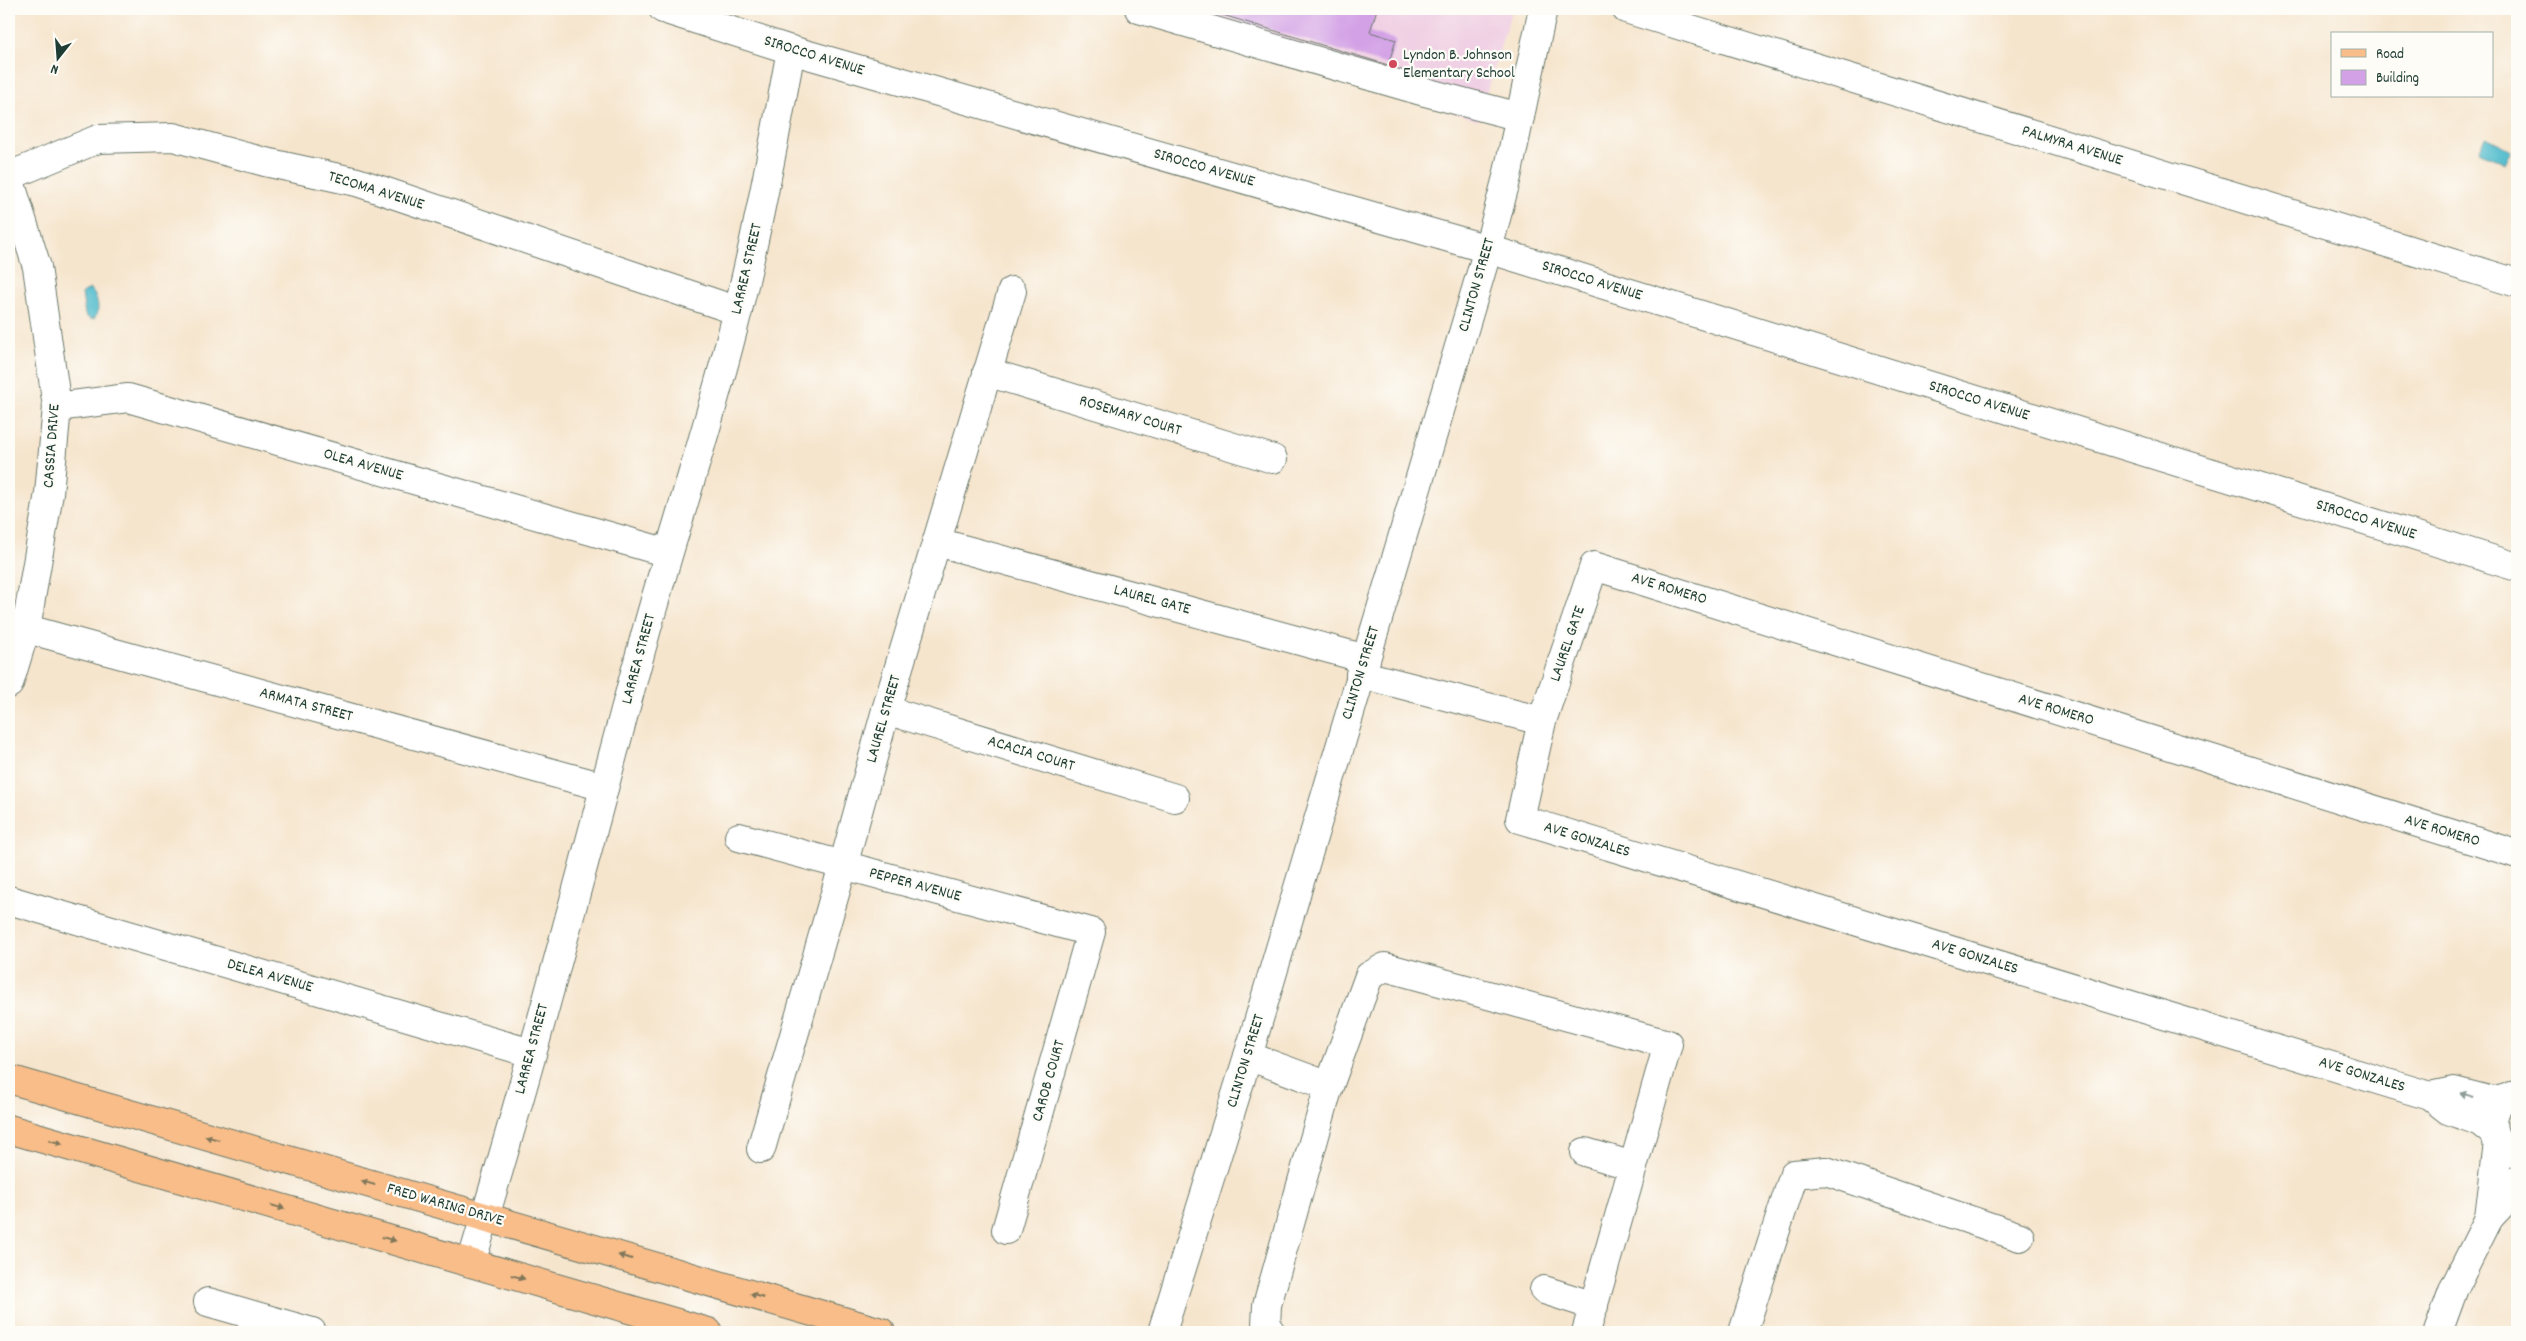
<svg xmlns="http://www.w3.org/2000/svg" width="2526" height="1341" viewBox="0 0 2526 1341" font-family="Dekko,sans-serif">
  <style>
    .built { fill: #f0d0e4 }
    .water { fill: #50bbcc; stroke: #387c80 }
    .building { fill: #d3a1e6 }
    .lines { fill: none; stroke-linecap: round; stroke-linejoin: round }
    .minor-casing { stroke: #6a786a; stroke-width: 30 }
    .major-casing { stroke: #6a786a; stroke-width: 30 }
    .minor { stroke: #fff; stroke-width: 28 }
    .major { stroke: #f8bd89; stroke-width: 28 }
    .oneway { fill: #8f9e9a }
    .oneway2 { fill: #81775a }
    .poi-dot { fill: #d1495b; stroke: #fdfcf7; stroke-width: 2 }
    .labels { text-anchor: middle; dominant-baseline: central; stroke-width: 4.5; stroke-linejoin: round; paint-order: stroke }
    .poi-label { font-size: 16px; fill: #1f3d34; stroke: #fdfcf7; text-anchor: start }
    .street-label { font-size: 16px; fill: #1f3d34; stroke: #fdfcf7 }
  </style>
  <rect width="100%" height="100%" fill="#fdfcf7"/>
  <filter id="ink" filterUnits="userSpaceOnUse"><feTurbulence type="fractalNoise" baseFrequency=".02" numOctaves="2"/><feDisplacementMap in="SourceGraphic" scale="10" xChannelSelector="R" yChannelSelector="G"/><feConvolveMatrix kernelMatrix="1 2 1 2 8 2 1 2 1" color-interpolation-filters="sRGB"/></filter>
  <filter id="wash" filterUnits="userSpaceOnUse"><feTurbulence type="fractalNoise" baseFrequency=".0096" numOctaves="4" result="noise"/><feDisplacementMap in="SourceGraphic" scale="20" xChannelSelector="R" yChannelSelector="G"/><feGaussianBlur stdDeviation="1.12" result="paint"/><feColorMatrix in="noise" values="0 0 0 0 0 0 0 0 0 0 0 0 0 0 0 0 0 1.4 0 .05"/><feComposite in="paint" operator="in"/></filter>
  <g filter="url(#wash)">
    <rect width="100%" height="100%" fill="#f6e5cd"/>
    <polygon class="built" points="1105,9 1512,9 1478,120"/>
    <g class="water">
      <polygon points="2486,137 2512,150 2505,164 2479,151"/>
      <path d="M90,289C98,297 101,310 94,319H90L85,315L82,293Z"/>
    </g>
    <g id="blocks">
      <polygon class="building" points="1217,9 1377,9 1370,32 1396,40 1388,65 1216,13"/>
    </g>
  </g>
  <g filter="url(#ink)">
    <use href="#blocks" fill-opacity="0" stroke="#6a786a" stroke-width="1"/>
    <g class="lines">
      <defs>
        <g id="minor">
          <polyline points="663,9 791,50 1488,249 2517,567"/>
          <polyline points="1139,9 1425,92 1520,117"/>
          <polyline points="1626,9 2517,283"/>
          <polyline points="9,176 98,139 173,137 265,162 357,182 738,311"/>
          <polyline points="9,178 37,267 57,407 49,493 26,628 9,684"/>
          <polyline points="987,372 1273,459"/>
          <polyline points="57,407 128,398 668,553"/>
          <polyline points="937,542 1366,659"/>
          <polyline points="9,624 604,787"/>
          <polyline points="1360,674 1542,721"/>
          <polyline points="886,710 1175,798"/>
          <polyline points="739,837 1091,932 1006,1230"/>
          <polyline points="9,900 531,1053"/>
          <polyline points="1248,1056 1329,1086 1369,976 1385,967 1668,1044 1586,1332"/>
          <path d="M2517,1095C2483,1099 2485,1147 2517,1153"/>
          <polyline points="2430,1096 2454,1091 2493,1101 2504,1099"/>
          <polyline points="2492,1131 2481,1122 2448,1110 2430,1096 1520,819 1542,721 1594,566 2517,854"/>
          <polyline points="761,1149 843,866 886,710 1012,291"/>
          <polyline points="1585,1152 1633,1166"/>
          <polyline points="2489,1218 2498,1142"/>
          <path d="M471,1263C534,1058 587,850 643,643C673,532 711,422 738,310C759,224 775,137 791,50"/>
          <polyline points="1544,1290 1594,1306"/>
          <polyline points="208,1302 312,1332"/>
          <polyline points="1162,1332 1248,1056 1488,249 1507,177 1543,9"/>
          <polyline points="1271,1332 1266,1326 1267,1305 1329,1086"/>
          <polyline points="1743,1332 1794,1174 1826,1171 2020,1237"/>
          <polyline points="2438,1332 2454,1288 2489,1218 2504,1202 2517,1179"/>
        </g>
        <g id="major">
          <polyline points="9,1079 881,1332"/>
          <polyline points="9,1129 708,1332"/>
        </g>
      </defs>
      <use href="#minor" class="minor-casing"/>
      <use href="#major" class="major-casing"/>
      <use href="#minor" class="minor"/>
      <use href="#major" class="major"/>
    </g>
    <defs><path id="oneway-solid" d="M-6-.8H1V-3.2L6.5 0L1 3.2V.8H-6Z" transform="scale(1.25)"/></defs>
    <use class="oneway" href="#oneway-solid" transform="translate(2467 1095) rotate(-164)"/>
    <g class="oneway2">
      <use href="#oneway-solid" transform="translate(212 1138) rotate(-164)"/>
      <use href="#oneway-solid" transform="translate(56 1142) rotate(16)"/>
      <use href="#oneway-solid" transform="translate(368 1183) rotate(-164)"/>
      <use href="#oneway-solid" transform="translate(278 1207) rotate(16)"/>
      <use href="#oneway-solid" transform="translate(389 1239) rotate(16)"/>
      <use href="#oneway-solid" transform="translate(625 1257) rotate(-164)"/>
      <use href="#oneway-solid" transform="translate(518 1277) rotate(16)"/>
      <use href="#oneway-solid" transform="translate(757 1296) rotate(-164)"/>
    </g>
  </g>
  <circle class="poi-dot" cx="1393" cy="64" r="5"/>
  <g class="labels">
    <g class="poi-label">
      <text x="1403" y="55">Lyndon B. Johnson<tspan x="1403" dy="18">Elementary School</tspan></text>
    </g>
    <g class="street-label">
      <text transform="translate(814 56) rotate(17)">SIROCCO AVENUE</text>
      <text transform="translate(2072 146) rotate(17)">PALMYRA AVENUE</text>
      <text transform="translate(1204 168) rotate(16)">SIROCCO AVENUE</text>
      <text transform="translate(376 191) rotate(17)">TECOMA AVENUE</text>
      <text transform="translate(747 269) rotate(-77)">LARREA STREET</text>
      <text transform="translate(1592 281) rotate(17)">SIROCCO AVENUE</text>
      <text transform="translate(1477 285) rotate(-74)">CLINTON STREET</text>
      <text transform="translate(1979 401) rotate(17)">SIROCCO AVENUE</text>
      <text transform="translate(1130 416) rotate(17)">ROSEMARY COURT</text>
      <text transform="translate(52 446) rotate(-86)">CASSIA DRIVE</text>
      <text transform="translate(363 465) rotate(16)">OLEA AVENUE</text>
      <text transform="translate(2366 520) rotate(17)">SIROCCO AVENUE</text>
      <text transform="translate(1669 589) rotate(17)">AVE ROMERO</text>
      <text transform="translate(1152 600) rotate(15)">LAUREL GATE</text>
      <text transform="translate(1568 644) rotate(-71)">LAUREL GATE</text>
      <text transform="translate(639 659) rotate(-75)">LARREA STREET</text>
      <text transform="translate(1361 673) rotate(-73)">CLINTON STREET</text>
      <text transform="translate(306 705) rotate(15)">ARMATA STREET</text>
      <text transform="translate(2056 710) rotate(17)">AVE ROMERO</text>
      <text transform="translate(884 719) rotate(-74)">LAUREL STREET</text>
      <text transform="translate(1031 754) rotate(17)">ACACIA COURT</text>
      <text transform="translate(2442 831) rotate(17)">AVE ROMERO</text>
      <text transform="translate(1587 840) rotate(17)">AVE GONZALES</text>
      <text transform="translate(915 885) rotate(15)">PEPPER AVENUE</text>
      <text transform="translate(1975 957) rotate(17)">AVE GONZALES</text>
      <text transform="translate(270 976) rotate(16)">DELEA AVENUE</text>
      <text transform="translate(532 1049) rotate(-75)">LARREA STREET</text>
      <text transform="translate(1246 1061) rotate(-73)">CLINTON STREET</text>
      <text transform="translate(2362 1075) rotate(17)">AVE GONZALES</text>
      <text transform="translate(1049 1081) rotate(-74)">CAROB COURT</text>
      <text transform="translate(445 1205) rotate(16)">FRED WARING DRIVE</text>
    </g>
  </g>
  <rect width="2526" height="1341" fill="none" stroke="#fdfcf7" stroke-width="30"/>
  <rect x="2331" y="32" width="162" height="65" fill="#fdfcf7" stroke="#a4b0a9"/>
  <rect x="2341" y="49" width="25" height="8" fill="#f8bd89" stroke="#a4b0a9"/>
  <text x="2376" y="58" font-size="15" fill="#1f3d34">Road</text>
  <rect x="2341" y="70" width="25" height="15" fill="#d3a1e6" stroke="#a4b0a9"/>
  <text x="2376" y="82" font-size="15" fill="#1f3d34">Building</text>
  <g transform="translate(58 58) rotate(197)" stroke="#fdfcf7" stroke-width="4" paint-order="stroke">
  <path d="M0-4L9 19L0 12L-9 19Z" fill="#1f3d34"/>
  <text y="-8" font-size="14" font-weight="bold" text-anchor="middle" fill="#1f3d34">N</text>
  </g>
</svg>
